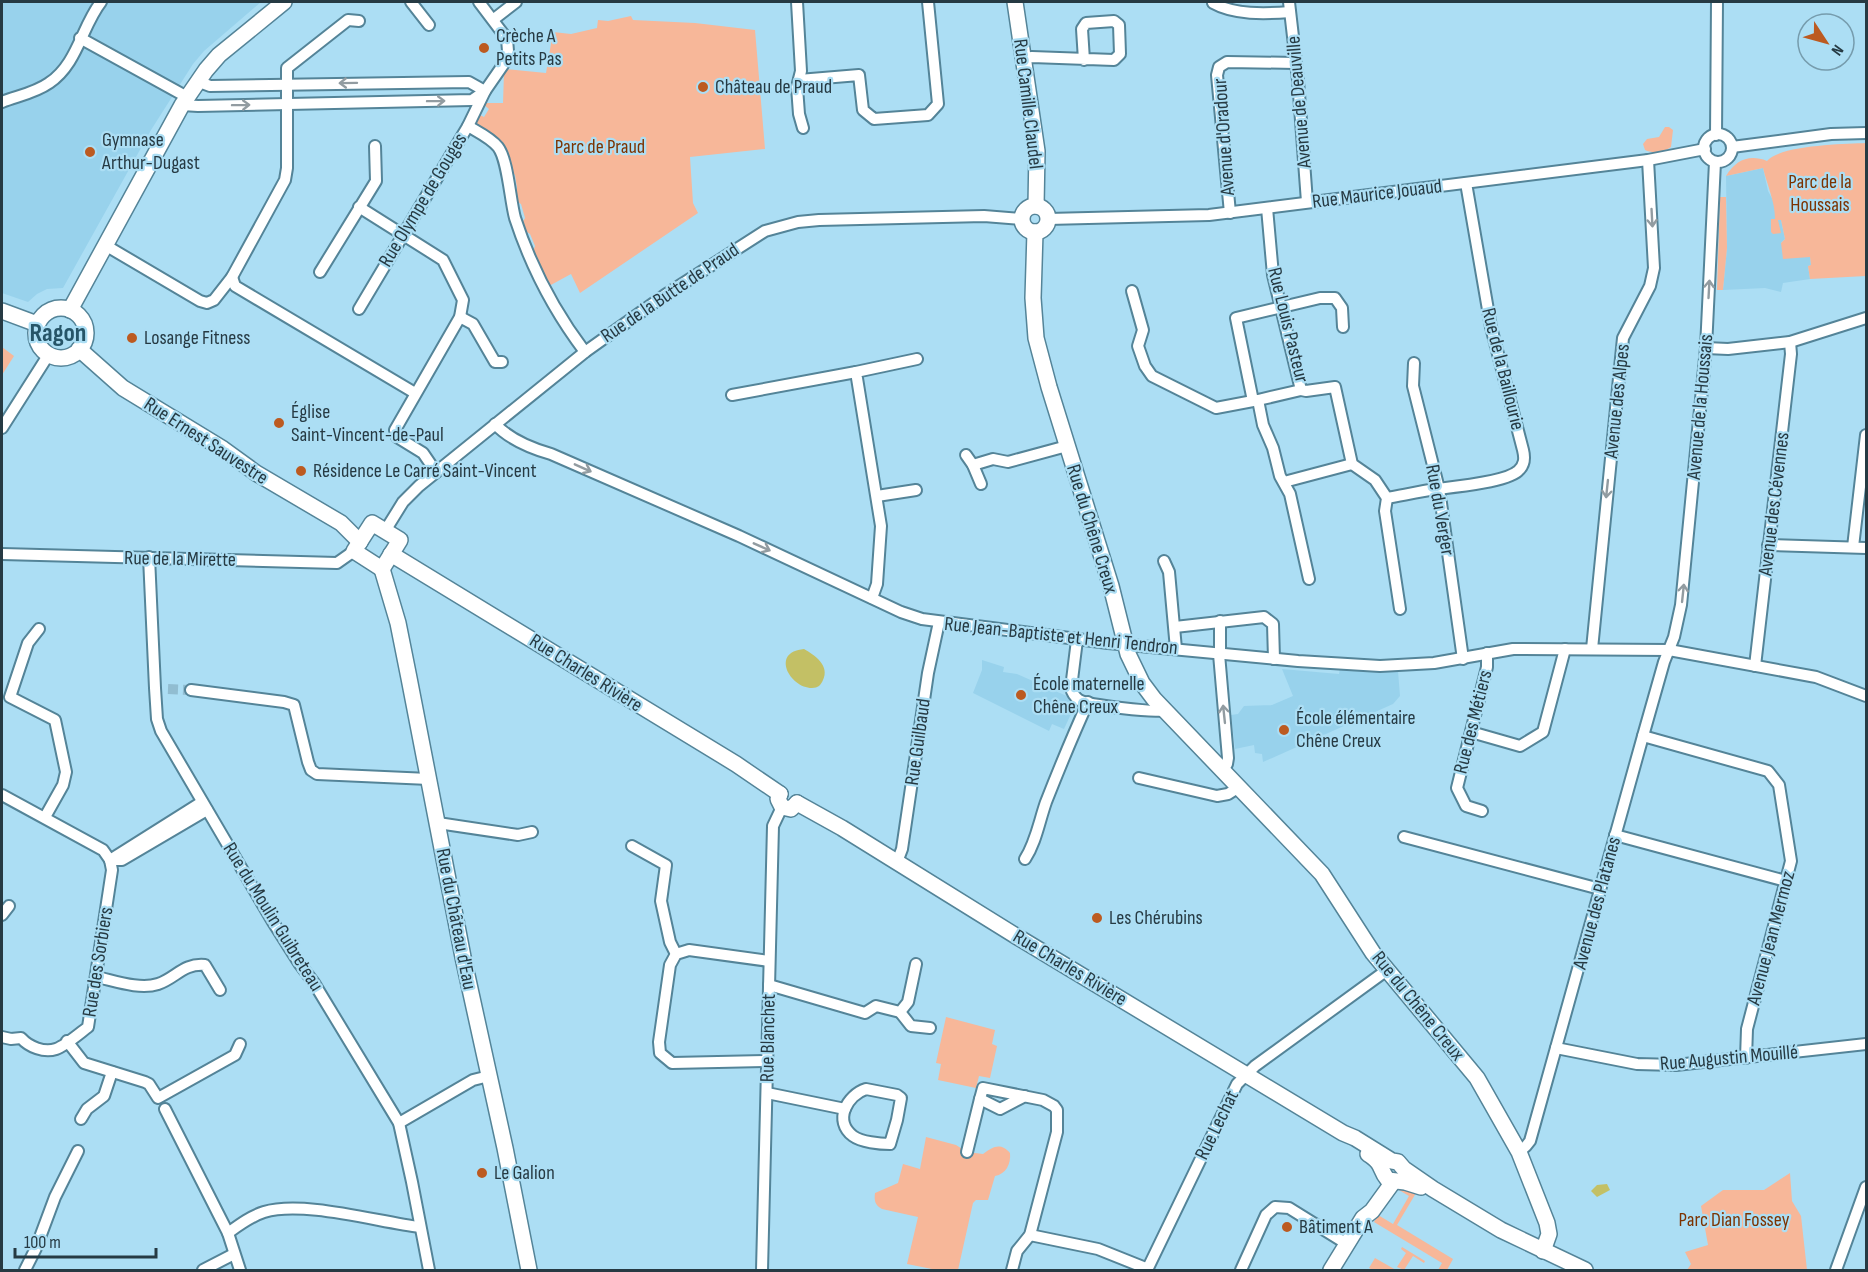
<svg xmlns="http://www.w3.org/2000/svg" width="1868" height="1272" viewBox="0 0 1868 1272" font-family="'Sofia Sans Condensed',sans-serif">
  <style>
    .built { fill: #98d2ec }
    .green { fill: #f7b799 }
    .water { fill: #c3c065 }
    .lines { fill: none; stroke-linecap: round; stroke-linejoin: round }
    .street-tunnel { stroke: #91bdd1; stroke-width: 10; stroke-dasharray: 10 5; stroke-linecap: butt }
    .street-casing { stroke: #548498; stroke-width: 14 }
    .secondary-casing { stroke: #548498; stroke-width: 18 }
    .street { stroke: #fff; stroke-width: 10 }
    .secondary { stroke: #fff; stroke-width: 15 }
    .oneway { stroke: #929ca1 }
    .poi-dot { fill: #bc5a20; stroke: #acdef4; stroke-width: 2 }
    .labels { text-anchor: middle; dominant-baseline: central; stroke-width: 4.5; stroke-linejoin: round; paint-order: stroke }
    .poi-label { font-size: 20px; fill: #263a43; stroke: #acdef4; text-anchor: start }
    .street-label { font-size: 20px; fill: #263a43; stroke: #acdef4 }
    .park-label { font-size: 20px; fill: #7c3301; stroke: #acdef4 }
    .district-label { font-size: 26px; font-weight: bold; fill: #265568; stroke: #acdef4 }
  </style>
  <rect width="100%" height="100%" fill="#acdef4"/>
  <g class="built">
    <polygon points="2,2 261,2 204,51 193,64 151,130 63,288 47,289 37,294 28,302 2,293"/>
    <polygon points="1763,168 1768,191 1775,204 1775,219 1781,220 1785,239 1781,243 1810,257 1811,265 1808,266 1810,279 1783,283 1781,292 1765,288 1723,290 1727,248 1726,176"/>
    <polygon points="982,660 1004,667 1003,672 1017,674 1069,697 1069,700 1076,703 1064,729 1052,724 1049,731 973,693 982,670"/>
    <polygon points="1340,668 1398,671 1400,696 1393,704 1263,762 1262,754 1255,753 1254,745 1235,749 1231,715 1238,714 1244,706 1272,705 1293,696 1282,669 1339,674"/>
  </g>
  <g class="green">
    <polygon points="631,16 633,20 695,23 755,30 765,149 690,157 693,203 698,213 580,293 571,274 549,286 533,252 535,246 530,234 524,230 522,223 525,218 521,204 516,201 515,193 517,188 515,175 510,171 478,126 476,120 478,114 484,117 489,109 484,105 485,103 503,103 504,73 506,69 546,73 553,32 571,34 597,28 598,20 608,21"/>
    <path d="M1665,127H1669L1673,130L1671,147C1664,152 1653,154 1645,150L1643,144L1647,139L1659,137Z"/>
    <path d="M1866,143V276L1810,279L1808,266L1811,265L1810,257L1783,259L1781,243L1785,239L1781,220H1778L1781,233L1773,234L1771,232V219H1775C1775,201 1767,185 1763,168L1726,176C1736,160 1749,154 1767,161C1780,145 1844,144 1866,143Z"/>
    <polygon points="1720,197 1726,197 1727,248 1723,290 1717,290"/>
    <polygon points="2,347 14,356 2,375"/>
    <polygon points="946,1017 995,1030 992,1044 997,1046 990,1078 979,1076 976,1088 938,1080 941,1064 936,1063"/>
    <path d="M926,1137L956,1145L967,1152L983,1154C993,1147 1000,1142 1010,1153C1011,1164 1006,1174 995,1176L988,1200H976L973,1203L958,1270H937L907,1264L918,1217L882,1209C875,1205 874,1201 875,1193L898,1183L903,1164L920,1169Z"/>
    <polygon points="1790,1173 1792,1201 1801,1216 1807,1270 1687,1270 1691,1264 1685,1252 1708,1245 1701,1206 1723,1190 1764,1190"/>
    <polygon points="1400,1189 1416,1193 1397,1225 1453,1259 1447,1270 1438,1270 1442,1263 1374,1222 1378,1215 1393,1224 1409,1196 1399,1190"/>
    <polygon points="1402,1247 1425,1261 1424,1263 1413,1256 1404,1270 1397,1267 1406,1253 1401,1249"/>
    <polygon points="1375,1258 1396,1270 1373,1270 1369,1268"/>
  </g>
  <g class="water">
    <path d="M804,649C815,655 830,666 823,680C821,685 818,688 812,688C790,688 770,652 804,649Z"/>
    <polygon points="1607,1184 1610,1190 1597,1197 1591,1191 1597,1185"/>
  </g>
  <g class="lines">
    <polyline class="street-tunnel" points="168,689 191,690"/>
    <defs>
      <g id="street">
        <polyline points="411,2 429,25"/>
        <polyline points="797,2 801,71 797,87 799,114 803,128"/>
        <polyline points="1289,2 1298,80 1307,202"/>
        <path d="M1213,3C1234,15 1265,14 1290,12"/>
        <polyline points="494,19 516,2"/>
        <polyline points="80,38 187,97"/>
        <polyline points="1024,58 1032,57 1114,60 1120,54 1119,25 1114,21 1086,23 1082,29 1084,60"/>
        <polyline points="799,80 859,75 863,110 874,119 928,115 938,104 928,2"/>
        <polyline points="197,81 210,86 469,82 485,91"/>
        <path d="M2,102C17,96 35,93 49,83C77,65 82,26 101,2"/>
        <polyline points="182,105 198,106 472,100 482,93"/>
        <path d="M468,126C478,132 491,138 498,147C508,160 510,200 515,218C531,267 554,311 585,352"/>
        <circle cx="1718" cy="148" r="14"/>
        <polyline points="1716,135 1717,2"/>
        <polyline points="1732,147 1831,134 1866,133"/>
        <polyline points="359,207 443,260 463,300 460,317 395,430 397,437 423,453 436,472"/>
        <polyline points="1267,208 1273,275 1301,390 1306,391 1335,387 1352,464 1375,480 1387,498 1385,511 1400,609"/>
        <polyline points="1230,213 1217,75 1219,67 1227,62 1296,63"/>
        <polyline points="1048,219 1209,215 1648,160 1705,149"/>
        <polyline points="105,245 200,301 207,303 214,300 232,277 285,180 287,168 287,68 348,20 359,21"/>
        <polyline points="320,272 376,181 375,146"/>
        <polyline points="232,277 235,286 415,393"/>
        <polyline points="1132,291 1143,330 1138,346 1145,366 1152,376 1216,408 1253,401"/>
        <polyline points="359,309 468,126 485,91 503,65 508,51 507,39 479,2"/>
        <polyline points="460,317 473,324 495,362 502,362"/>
        <polyline points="1706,348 1728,349 1790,342 1866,318"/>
        <polyline points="1414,363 1413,386 1439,489 1463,659"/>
        <polyline points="732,395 856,372"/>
        <polyline points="1258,400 1301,390"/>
        <path d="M495,424C510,440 530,448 551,454L739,536L901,612L922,619L1108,643L1298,661L1380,666L1434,663L1513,649L1669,650L1816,677L1866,696"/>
        <polyline points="2,428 49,354"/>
        <polyline points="966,455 973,465 981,484"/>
        <polyline points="973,465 993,459 1008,462 1067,446"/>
        <polyline points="1284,482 1352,464"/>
        <polyline points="877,496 916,490"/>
        <path d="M1387,498C1404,495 1421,491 1437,489C1454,487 1506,482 1518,471C1525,465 1525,458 1523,450L1491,327L1466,183"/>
        <polyline points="385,531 403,502 419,486 585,352 665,295 765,231 798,222 819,220 984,216 1022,219"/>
        <polyline points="1768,545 1866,548"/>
        <polyline points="1853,547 1866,435"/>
        <polyline points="2,554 337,563 354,551"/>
        <polyline points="149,557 155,688 157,719 161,731 273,922 299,963 314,983 399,1123 412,1182 429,1270"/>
        <polyline points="1164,561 1169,572 1176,649"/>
        <polyline points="1309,579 1290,494 1280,476 1273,448 1263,425 1258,400 1253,401 1236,318 1320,298 1335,298 1342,308 1343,327"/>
        <polyline points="872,598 877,584 881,526 856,372 917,359"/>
        <polyline points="1220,621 1220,654"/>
        <polyline points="1175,627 1264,617 1273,624 1274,659"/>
        <polyline points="39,629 28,643 10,697 55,720 66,772 63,785 45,817"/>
        <path d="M1077,640L1071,688C1072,693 1075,697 1079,700C1087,705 1155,713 1164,710"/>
        <polyline points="1592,649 1623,338 1650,286 1654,268 1648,160"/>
        <polyline points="1219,654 1228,758 1227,764 1222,770"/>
        <polyline points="1755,666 1791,354 1790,342"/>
        <polyline points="191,690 284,702 294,705 308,762 311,770 317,774 429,779"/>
        <polyline points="1471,732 1520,746 1543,732 1565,649"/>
        <polyline points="1643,736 1768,771 1779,785 1791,861 1747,1029 1746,1058"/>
        <polyline points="1139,778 1217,796 1228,794 1239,787"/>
        <path d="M2,795L103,850L110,860L112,870L88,1027C80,1033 65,1046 56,1049C44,1053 29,1047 21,1038L11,1039L2,1037"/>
        <polyline points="1482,811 1466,806 1457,788 1487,667 1487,653"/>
        <polyline points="438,823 518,835 532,832"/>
        <polyline points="1615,835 1786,881"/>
        <polyline points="1404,837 1600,889"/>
        <polyline points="632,846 666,865 661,901 670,942 676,954"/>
        <path d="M1025,859C1036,842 1039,822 1046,802C1059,769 1073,735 1088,702"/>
        <polyline points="110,860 122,860 207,810"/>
        <polyline points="110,860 202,802"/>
        <polyline points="897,862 902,849 928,673 939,622"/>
        <polyline points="2,915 9,906"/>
        <path d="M97,977C115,981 140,990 158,984C176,978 183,963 205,965L220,990"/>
        <polyline points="769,985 865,1013 876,1006 900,1012 908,1002 916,964"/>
        <polyline points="900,1012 911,1026 930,1028"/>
        <polyline points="67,1041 84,1063 145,1082 149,1084 158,1098 235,1055 240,1044"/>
        <polyline points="1556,1048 1637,1064 1676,1065 1866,1044"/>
        <polyline points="768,1061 672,1063 660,1053 659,1042 670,965 676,954 689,950 769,961"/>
        <path d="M866,1089L897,1095L901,1098L897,1120L890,1144C880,1144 861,1142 853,1136C833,1121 847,1095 866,1089Z"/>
        <polyline points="767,1093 845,1109"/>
        <path d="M165,1109L228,1233C239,1225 251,1216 264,1212C303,1200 378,1222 420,1227"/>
        <polyline points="81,1119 87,1109 104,1096 112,1072"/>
        <polyline points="399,1123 473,1080 489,1076"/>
        <polyline points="967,1152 980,1099"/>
        <polyline points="1519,1152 1526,1146 1530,1141 1643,736 1664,662 1674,637 1681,605 1706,348 1715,162"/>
        <polyline points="228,1233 240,1270"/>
        <polyline points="1030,1235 1098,1249 1148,1269"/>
        <polyline points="25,1270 36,1248 55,1197 78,1151"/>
        <polyline points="203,1270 234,1254"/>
        <polyline points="762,1270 773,826 782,807"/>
        <polyline points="1012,1270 1017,1251 1030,1235 1057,1132 1057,1110 1054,1106 1043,1100 983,1088 980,1099 1000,1109 1025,1096"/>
        <polyline points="1147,1270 1237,1084 1255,1066 1387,970"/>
        <polyline points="1241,1270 1266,1215 1275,1207 1289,1208 1347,1244"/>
        <polyline points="1836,1270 1866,1187"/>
      </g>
      <g id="secondary">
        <polyline points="1015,2 1037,151 1036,206"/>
        <circle cx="1035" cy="219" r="13"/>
        <polyline points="1035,232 1033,298 1036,338 1049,387 1111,586 1128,654 1142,683 1154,699 1322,874 1373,953 1477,1078 1519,1152 1547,1223 1549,1234 1543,1251"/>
        <circle cx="61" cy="333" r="25"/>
        <polyline points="70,310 182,105 206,70 219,55 284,2"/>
        <polyline points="2,311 37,324"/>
        <polyline points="79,349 123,388 223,449 256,473 341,523 360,542"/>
        <polygon points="372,523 400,540 382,569 354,551"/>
        <polyline points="391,554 736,764 780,794"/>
        <polyline points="382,569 398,623 409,678 463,957 505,1148 529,1270"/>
        <polyline points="780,794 778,799 782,807 791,809 797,803"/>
        <polyline points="797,803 842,828 1016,936 1343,1133 1355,1138 1392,1161 1398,1162 1404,1169 1433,1189 1501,1230 1585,1270"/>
        <path d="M1368,1154C1385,1165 1378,1168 1388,1180L1405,1182L1421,1187"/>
        <polyline points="1331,1270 1363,1218 1372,1211 1393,1182"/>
      </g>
    </defs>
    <use href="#street" class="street-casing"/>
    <use href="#secondary" class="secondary-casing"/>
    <use href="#street" class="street"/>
    <use href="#secondary" class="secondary"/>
  </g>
  <defs><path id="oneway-shaft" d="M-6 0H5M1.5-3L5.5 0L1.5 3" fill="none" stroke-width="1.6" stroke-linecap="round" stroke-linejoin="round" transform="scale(1.5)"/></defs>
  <g class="oneway">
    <use href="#oneway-shaft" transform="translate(348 83) rotate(179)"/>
    <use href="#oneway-shaft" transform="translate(436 101) rotate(-1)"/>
    <use href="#oneway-shaft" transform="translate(241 105) rotate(-1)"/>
    <use href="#oneway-shaft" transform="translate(1652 218) rotate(87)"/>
    <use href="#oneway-shaft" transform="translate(1709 289) rotate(-87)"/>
    <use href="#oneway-shaft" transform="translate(583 468) rotate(24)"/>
    <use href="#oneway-shaft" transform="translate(1607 489) rotate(96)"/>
    <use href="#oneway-shaft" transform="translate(762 547) rotate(24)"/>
    <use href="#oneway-shaft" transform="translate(1683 593) rotate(-84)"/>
    <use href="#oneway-shaft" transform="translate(1224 714) rotate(-96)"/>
  </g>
  <g class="poi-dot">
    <circle cx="484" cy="48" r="6"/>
    <circle cx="703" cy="87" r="6"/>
    <circle cx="90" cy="152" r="6"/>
    <circle cx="132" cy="338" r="6"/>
    <circle cx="279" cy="423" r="6"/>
    <circle cx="301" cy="471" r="6"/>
    <circle cx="1021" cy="695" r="6"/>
    <circle cx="1284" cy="730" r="6"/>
    <circle cx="1097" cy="918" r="6"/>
    <circle cx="482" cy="1173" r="6"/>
    <circle cx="1287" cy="1227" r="6"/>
  </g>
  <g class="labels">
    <g class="poi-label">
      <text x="496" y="36">Crèche A<tspan x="496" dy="23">Petits Pas</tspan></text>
      <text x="715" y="87">Château de Praud</text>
      <text x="102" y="140">Gymnase<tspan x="102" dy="23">Arthur-Dugast</tspan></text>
      <text x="144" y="338">Losange Fitness</text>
      <text x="291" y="412">Église<tspan x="291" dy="23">Saint-Vincent-de-Paul</tspan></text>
      <text x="313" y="471">Résidence Le Carré Saint-Vincent</text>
      <text x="1033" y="684">École maternelle<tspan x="1033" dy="23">Chêne Creux</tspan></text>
      <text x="1296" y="718">École élémentaire<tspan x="1296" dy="23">Chêne Creux</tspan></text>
      <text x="1109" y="918">Les Chérubins</text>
      <text x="494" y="1173">Le Galion</text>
      <text x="1299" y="1227">Bâtiment A</text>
    </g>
    <g class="street-label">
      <text transform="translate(1299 102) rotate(-95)">Avenue de Deauville</text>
      <text transform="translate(1028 104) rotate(83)">Rue Camille Claudel</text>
      <text transform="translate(1224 137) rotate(-94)">Avenue d'Oradour</text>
      <text transform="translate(1377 194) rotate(-7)">Rue Maurice Jouaud</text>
      <text transform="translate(423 200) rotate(-59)">Rue Olympe de Gouges</text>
      <text transform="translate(670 293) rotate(-34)">Rue de la Butte de Praud</text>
      <text transform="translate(1288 325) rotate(76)">Rue Louis Pasteur</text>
      <text transform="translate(1503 369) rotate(76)">Rue de la Baillourie</text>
      <text transform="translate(1617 401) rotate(-84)">Avenue des Alpes</text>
      <text transform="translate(1700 407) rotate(-85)">Avenue de la Houssais</text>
      <text transform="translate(206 441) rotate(33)">Rue Ernest Sauvestre</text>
      <text transform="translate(1774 504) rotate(-83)">Avenue des Cévennes</text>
      <text transform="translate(1440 510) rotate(80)">Rue du Verger</text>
      <text transform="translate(1092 529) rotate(73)">Rue du Chêne Creux</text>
      <text transform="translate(180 559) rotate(1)">Rue de la Mirette</text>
      <text transform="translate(1061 636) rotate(6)">Rue Jean-Baptiste et Henri Tendron</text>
      <text transform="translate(586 673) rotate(32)">Rue Charles Rivière</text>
      <text transform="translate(1473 722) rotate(-76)">Rue des Métiers</text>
      <text transform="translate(918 742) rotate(-82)">Rue Guilbaud</text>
      <text transform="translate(1597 903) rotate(-75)">Avenue des Platanes</text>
      <text transform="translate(273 917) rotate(58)">Rue du Moulin Guibreteau</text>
      <text transform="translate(456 919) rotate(79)">Rue du Château d'Eau</text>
      <text transform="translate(1771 938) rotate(-75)">Avenue Jean Mermoz</text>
      <text transform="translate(98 962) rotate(-81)">Rue des Sorbiers</text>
      <text transform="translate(1070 968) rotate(31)">Rue Charles Rivière</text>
      <text transform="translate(1418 1006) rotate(51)">Rue du Chêne Creux</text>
      <text transform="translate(768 1038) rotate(-89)">Rue Blanchet</text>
      <text transform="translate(1729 1058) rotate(-5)">Rue Augustin Mouillé</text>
      <text transform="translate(1217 1125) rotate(-64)">Rue Lechat</text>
    </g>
    <g class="park-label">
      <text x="600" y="147">Parc de Praud</text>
      <text x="1820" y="182">Parc de la<tspan x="1820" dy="23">Houssais</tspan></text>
      <text x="1734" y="1220">Parc Dian Fossey</text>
    </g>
    <g class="district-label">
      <text x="58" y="333">Ragon</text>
    </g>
  </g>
  <rect width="1868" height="1272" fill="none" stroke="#263a43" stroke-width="6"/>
  <g transform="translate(1826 42) rotate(126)"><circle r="28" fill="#acdef4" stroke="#769cad" stroke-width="1.5"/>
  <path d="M0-4.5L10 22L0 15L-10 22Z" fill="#bc5a20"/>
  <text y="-9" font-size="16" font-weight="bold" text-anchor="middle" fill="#263a43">N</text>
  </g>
  <path d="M15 1248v9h141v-9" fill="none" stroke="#263a43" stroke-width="3"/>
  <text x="24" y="1248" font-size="18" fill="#263a43" stroke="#acdef4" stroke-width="4.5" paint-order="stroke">100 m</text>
</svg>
